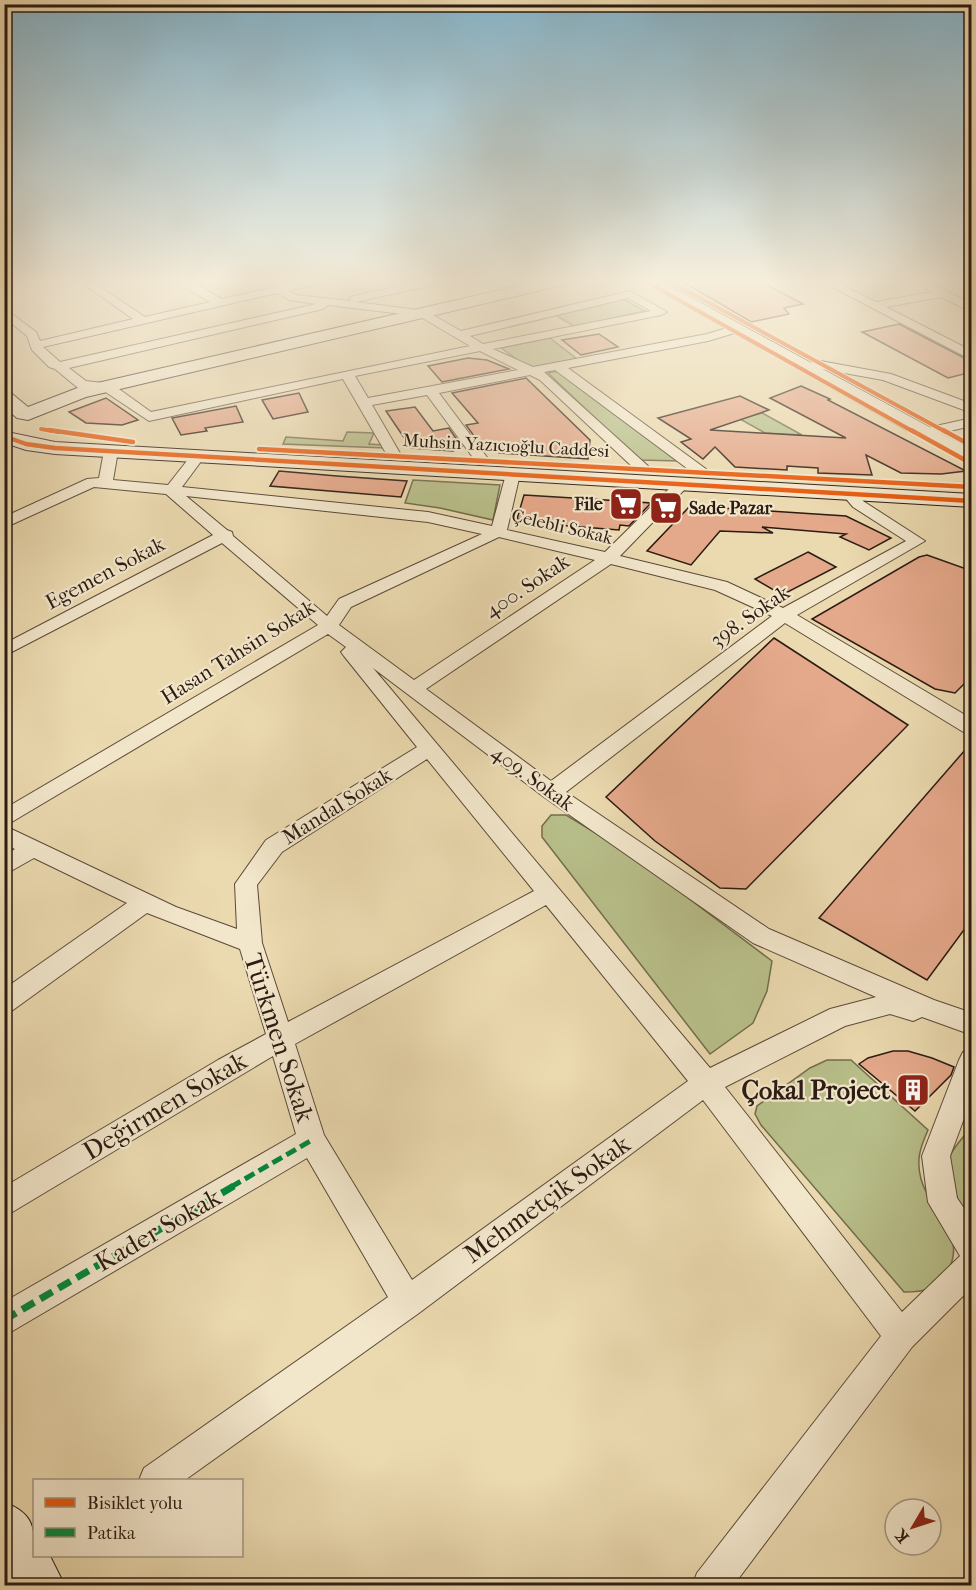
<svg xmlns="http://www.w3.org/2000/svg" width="976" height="1590" viewBox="0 0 976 1590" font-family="'IM FELL French Canon',serif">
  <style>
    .green { fill: #b8bf8a; stroke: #726d4e; stroke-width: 1.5 }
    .building { fill: #e4a88a; stroke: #2b1b12; stroke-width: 1.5 }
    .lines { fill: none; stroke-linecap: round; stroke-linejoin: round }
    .minor-casing { stroke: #5b4a39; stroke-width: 2 }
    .secondary-casing { stroke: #2b1b12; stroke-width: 2 }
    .minor { fill: #f2e6cb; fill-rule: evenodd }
    .secondary { fill: #f2e6cb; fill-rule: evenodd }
    .quiet-far1 { stroke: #00873e; stroke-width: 5; stroke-dasharray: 11 5; stroke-linecap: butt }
    .quiet { stroke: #00873e; stroke-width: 7; stroke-dasharray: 14 7; stroke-linecap: butt }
    .cycleway-far1-casing { stroke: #f2e6cb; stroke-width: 6 }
    .cycleway-casing { stroke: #f2e6cb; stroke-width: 8 }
    .cycleway-far1 { stroke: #e8590c; stroke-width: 4 }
    .cycleway { stroke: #e8590c; stroke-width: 4.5 }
    .labels { text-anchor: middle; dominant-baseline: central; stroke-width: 4.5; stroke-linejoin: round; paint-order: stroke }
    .far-street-label { font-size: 18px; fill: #2b1b12; stroke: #f2e6cb }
    .far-poi-label { font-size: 18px; font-weight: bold; fill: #2b1b12; stroke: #f2e6cb; text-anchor: end }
    .street-label { font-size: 21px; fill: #2b1b12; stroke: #f2e6cb }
    .near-street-label { font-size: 26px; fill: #2b1b12; stroke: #f2e6cb }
    .near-poi-label { font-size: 26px; font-weight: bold; fill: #2b1b12; stroke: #f2e6cb; text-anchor: end }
  </style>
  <rect width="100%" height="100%" fill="#ebd9af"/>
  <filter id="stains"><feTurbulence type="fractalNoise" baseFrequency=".00333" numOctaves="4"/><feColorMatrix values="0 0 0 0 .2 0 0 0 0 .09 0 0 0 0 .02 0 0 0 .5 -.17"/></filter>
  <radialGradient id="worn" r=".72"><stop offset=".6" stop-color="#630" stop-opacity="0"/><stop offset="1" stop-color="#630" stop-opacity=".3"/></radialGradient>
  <g class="green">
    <polygon points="623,299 645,311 575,327 554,314"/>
    <polygon points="550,338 577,359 529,368 501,348"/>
    <polygon points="559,371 680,461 639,460 548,373"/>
    <polygon points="762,413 802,435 765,433 740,419"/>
    <polygon points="347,432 374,433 369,444 384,445 385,448 283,444 286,437 343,441"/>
    <polygon points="413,480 500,485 493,520 440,508 405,503"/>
    <polygon points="551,815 566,815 627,852 772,961 767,991 753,1023 710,1054 542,837 542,826"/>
    <path d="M827,1060H851L928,1130C920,1148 916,1160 921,1179C930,1213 969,1234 947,1273C937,1290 923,1292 904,1292L761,1125L755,1114L757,1106L810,1068Z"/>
    <path d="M971,1127V1224C962,1207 941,1174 951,1154C956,1144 965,1136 971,1127Z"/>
  </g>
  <g class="building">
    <polygon points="680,280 758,280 803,304 784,308 789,314 751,322"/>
    <polygon points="899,324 972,362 972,372 948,378 862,332"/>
    <polygon points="599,334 618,347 581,355 562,340"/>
    <polygon points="468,358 487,360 509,369 442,382 428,366"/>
    <polygon points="526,378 590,440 588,459 500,453 489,450 479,443 466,425 478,423 452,393"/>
    <polygon points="801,386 830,399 828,400 966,471 941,474 901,473 866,455 872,475 818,473 818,468 787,466 787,470 735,467 715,447 703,459 681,442 691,439 658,418 740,396 769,410 710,430 846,438 770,398"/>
    <polygon points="299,393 308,412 273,419 262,400"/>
    <polygon points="106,398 138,420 122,425 86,423 69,412"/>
    <polygon points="236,406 243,422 205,428 207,431 181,435 172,418"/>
    <polygon points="415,407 433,431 449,428 462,447 453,451 411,448 386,411"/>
    <polygon points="279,471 337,476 407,481 401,497 270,486"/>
    <polygon points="524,495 622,501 651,503 629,526 620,525 619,530 545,524 546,521 517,519"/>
    <polygon points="690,506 846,516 891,538 869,550 840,537 846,534 762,527 773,533 720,531 691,565 647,551"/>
    <polygon points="808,552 836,567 782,595 755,579"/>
    <polygon points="927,555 972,571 972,676 955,693 935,689 812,619 919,557"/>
    <polygon points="774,638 908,725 746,889 720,888 655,841 606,797"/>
    <polygon points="972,742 972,919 927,980 819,918"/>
    <polygon points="893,1051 908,1051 932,1058 954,1067 951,1075 915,1111 859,1064 868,1058"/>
  </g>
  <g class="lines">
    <defs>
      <g id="minor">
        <path d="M78,280H90L145,317L210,302L174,280H187L222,299L306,280H325L324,282L288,291L296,295L350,301V297L354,296L427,280H446L441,283L356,302L426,311L461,331L630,291L667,312L661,315L493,349L533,367L707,334L737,325L743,329L741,331L708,341L568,368L706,469L708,472L706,475H696L555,370L544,372L648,466L650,469L648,472H638L540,380L530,375L439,393L489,460L482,464L477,463L427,395L372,405L401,455L394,459L387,455L343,379L149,421L104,391L78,388L55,369L49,367L32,350L27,336L4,317V308L36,332L40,341L133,319ZM277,293L289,300L316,304L60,362L43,347ZM628,298L651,311L483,344L470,336ZM328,305L419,316L470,346L151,412L112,384L86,381L69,368L323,309ZM480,351L518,370L368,398L355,376Z"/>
        <polygon points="819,280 832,280 876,302 932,292 911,280 924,280 972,304 972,312 941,297 886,307 972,351 972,360"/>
        <polygon points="815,360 891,374 972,404 972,413 883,380 811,367 809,364"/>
        <polygon points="972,418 972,426 936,434 929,430 931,427"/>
        <path d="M111,447L118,451L113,480L168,485L193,453L198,452L205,456L182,487L428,512L492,526L506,474L513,470L520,474L507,530L605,552L677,481H687L689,484L687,487L620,556L727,582L783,608L906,541L853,507L842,494L845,491H855L863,501L925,541L797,615L972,719V734L965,733L785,623L566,792L769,929L934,1000L972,1013V1035L922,1017L913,1021L890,1014L845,1026L725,1087L902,1312L960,1256L928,1202L922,1156L959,1060L963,1052L972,1049V1097L950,1156L957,1198L972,1220V1287L912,1347L733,1586H692L697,1573L881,1336L703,1100L419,1313L185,1480H139L144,1468L388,1297L307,1158L4,1336V1302L296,1134L273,1056L4,1217V1187L218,1060L266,1034L240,949L147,913L13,1010L4,1013V989L127,903L34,858L4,875V856L15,849L4,844V809L318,625L222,543L4,656V644L213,535L166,494L94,487L4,528V517L87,479L99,478L104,451ZM186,496L428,522L482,534L339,599L327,616L233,536L232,532L227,530ZM499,537L595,560L414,680L339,625L351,607ZM611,564L715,590L772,616L551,781L426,689ZM328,634L346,647L341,652L344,656L417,747L266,840L235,884L237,929L176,907L5,826ZM373,668L544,797L753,943L876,997L830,1009L710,1068ZM427,759L534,891L288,1022L262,943L257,885L282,852ZM546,905L688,1081L412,1280L324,1135L295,1044Z"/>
      </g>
      <g id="secondary">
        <polygon points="544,280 571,280 563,285 86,397 28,420 17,418 4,407 4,392 11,393 28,407 80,387"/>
        <polygon points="640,280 659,280 972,450 972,465 965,463"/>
        <polygon points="12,433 55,442 972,494 972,507 55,454 26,450 5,443 5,435"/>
        <path d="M4,1502C34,1514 34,1526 34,1556H50L65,1586H9L4,1577Z"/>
      </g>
    </defs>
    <use href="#minor" class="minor-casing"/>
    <use href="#secondary" class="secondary-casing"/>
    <use href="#minor" class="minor"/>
    <use href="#secondary" class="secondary"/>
    <polyline class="quiet-far1" points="231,1187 312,1140"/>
    <polyline class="quiet" points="4,1320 234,1186"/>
    <defs>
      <g id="cycleway-far1">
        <polyline points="643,280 914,432"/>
        <polyline points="667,280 946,432"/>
        <polyline points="41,429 59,432"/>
      </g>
      <g id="cycleway">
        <polyline points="49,430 133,442"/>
        <polyline points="911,430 972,464"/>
        <polyline points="943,430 972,446"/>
        <polyline points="12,439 26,444 55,448 972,501"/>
        <polyline points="259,449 972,487"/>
      </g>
    </defs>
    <use href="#cycleway-far1" class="cycleway-far1-casing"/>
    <use href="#cycleway" class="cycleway-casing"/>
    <use href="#cycleway-far1" class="cycleway-far1"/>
    <use href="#cycleway" class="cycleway"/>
  </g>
  <linearGradient id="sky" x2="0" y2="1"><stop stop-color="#88b7cd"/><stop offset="0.56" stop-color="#f6eedb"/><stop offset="1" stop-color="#f6eedb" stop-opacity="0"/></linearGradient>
  <rect width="976" height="502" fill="url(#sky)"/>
  <defs>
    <symbol id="supermarket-square" viewBox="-11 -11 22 22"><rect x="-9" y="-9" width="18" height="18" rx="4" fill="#8f2418" stroke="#f2e6cb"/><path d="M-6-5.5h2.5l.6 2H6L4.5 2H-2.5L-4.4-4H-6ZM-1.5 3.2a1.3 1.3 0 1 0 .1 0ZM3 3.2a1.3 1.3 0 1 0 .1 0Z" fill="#fff"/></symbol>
    <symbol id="building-square" viewBox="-11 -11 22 22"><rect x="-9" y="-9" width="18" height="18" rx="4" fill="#8f2418" stroke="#f2e6cb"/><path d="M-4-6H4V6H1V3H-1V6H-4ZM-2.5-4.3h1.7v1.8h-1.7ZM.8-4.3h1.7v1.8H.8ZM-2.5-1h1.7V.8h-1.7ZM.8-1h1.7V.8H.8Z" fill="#fff"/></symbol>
  </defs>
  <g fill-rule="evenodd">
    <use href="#supermarket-square" x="607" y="485" width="38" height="38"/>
    <use href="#supermarket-square" x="647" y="489" width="38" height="38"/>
    <use href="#building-square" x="894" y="1071" width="38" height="38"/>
  </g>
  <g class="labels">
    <g class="far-street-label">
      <text transform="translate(506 446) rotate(3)">Muhsin Yazıcıoğlu Caddesi</text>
      <text transform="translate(562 527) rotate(13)">Çelebli Sokak</text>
    </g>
    <g class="far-poi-label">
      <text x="603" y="504">File</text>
      <text x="689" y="508" text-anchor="start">Sade Pazar</text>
    </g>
    <g class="street-label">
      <text transform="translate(105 573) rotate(-28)">Egemen Sokak</text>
      <text transform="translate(527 586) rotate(-34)">400. Sokak</text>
      <text transform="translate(750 616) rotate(-35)">398. Sokak</text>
      <text transform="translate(238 652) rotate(-32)">Hasan Tahsin Sokak</text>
      <text transform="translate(533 778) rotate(36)">409. Sokak</text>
      <text transform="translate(337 806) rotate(-32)">Mandal Sokak</text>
    </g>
    <g class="near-street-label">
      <text transform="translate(279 1038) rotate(72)">Türkmen Sokak</text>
      <text transform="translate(165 1106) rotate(-31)">Değirmen Sokak</text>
      <text transform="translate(547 1199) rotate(-36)">Mehmetçik Sokak</text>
      <text transform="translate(158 1230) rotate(-30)">Kader Sokak</text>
    </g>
    <g class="near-poi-label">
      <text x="890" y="1090">Çokal Project</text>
    </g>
  </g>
  <rect width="976" height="1590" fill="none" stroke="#ebd9af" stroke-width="24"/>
  <rect x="6" y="6" width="964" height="1578" fill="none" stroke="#2b1b12" stroke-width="3"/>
  <rect x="12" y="12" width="952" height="1566" fill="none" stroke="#2b1b12" stroke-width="1.5"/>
  <rect x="33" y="1479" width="210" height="78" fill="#f2e6cb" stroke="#a29581" stroke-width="1.5"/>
  <rect x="45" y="1498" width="30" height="9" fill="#e8590c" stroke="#a29581" stroke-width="1.5"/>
  <text x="87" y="1509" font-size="18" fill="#2b1b12">Bisiklet yolu</text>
  <rect x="45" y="1528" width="30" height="9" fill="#00873e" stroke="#a29581" stroke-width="1.5"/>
  <text x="87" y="1539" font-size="18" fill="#2b1b12">Patika</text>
  <g transform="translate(913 1527) rotate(231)"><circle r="28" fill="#f2e6cb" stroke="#a29581" stroke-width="1.5"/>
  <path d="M0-4.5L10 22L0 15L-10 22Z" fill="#8f2418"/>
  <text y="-9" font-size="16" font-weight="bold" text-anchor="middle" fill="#2b1b12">K</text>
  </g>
  <rect width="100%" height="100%" filter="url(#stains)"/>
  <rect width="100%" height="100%" fill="url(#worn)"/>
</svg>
